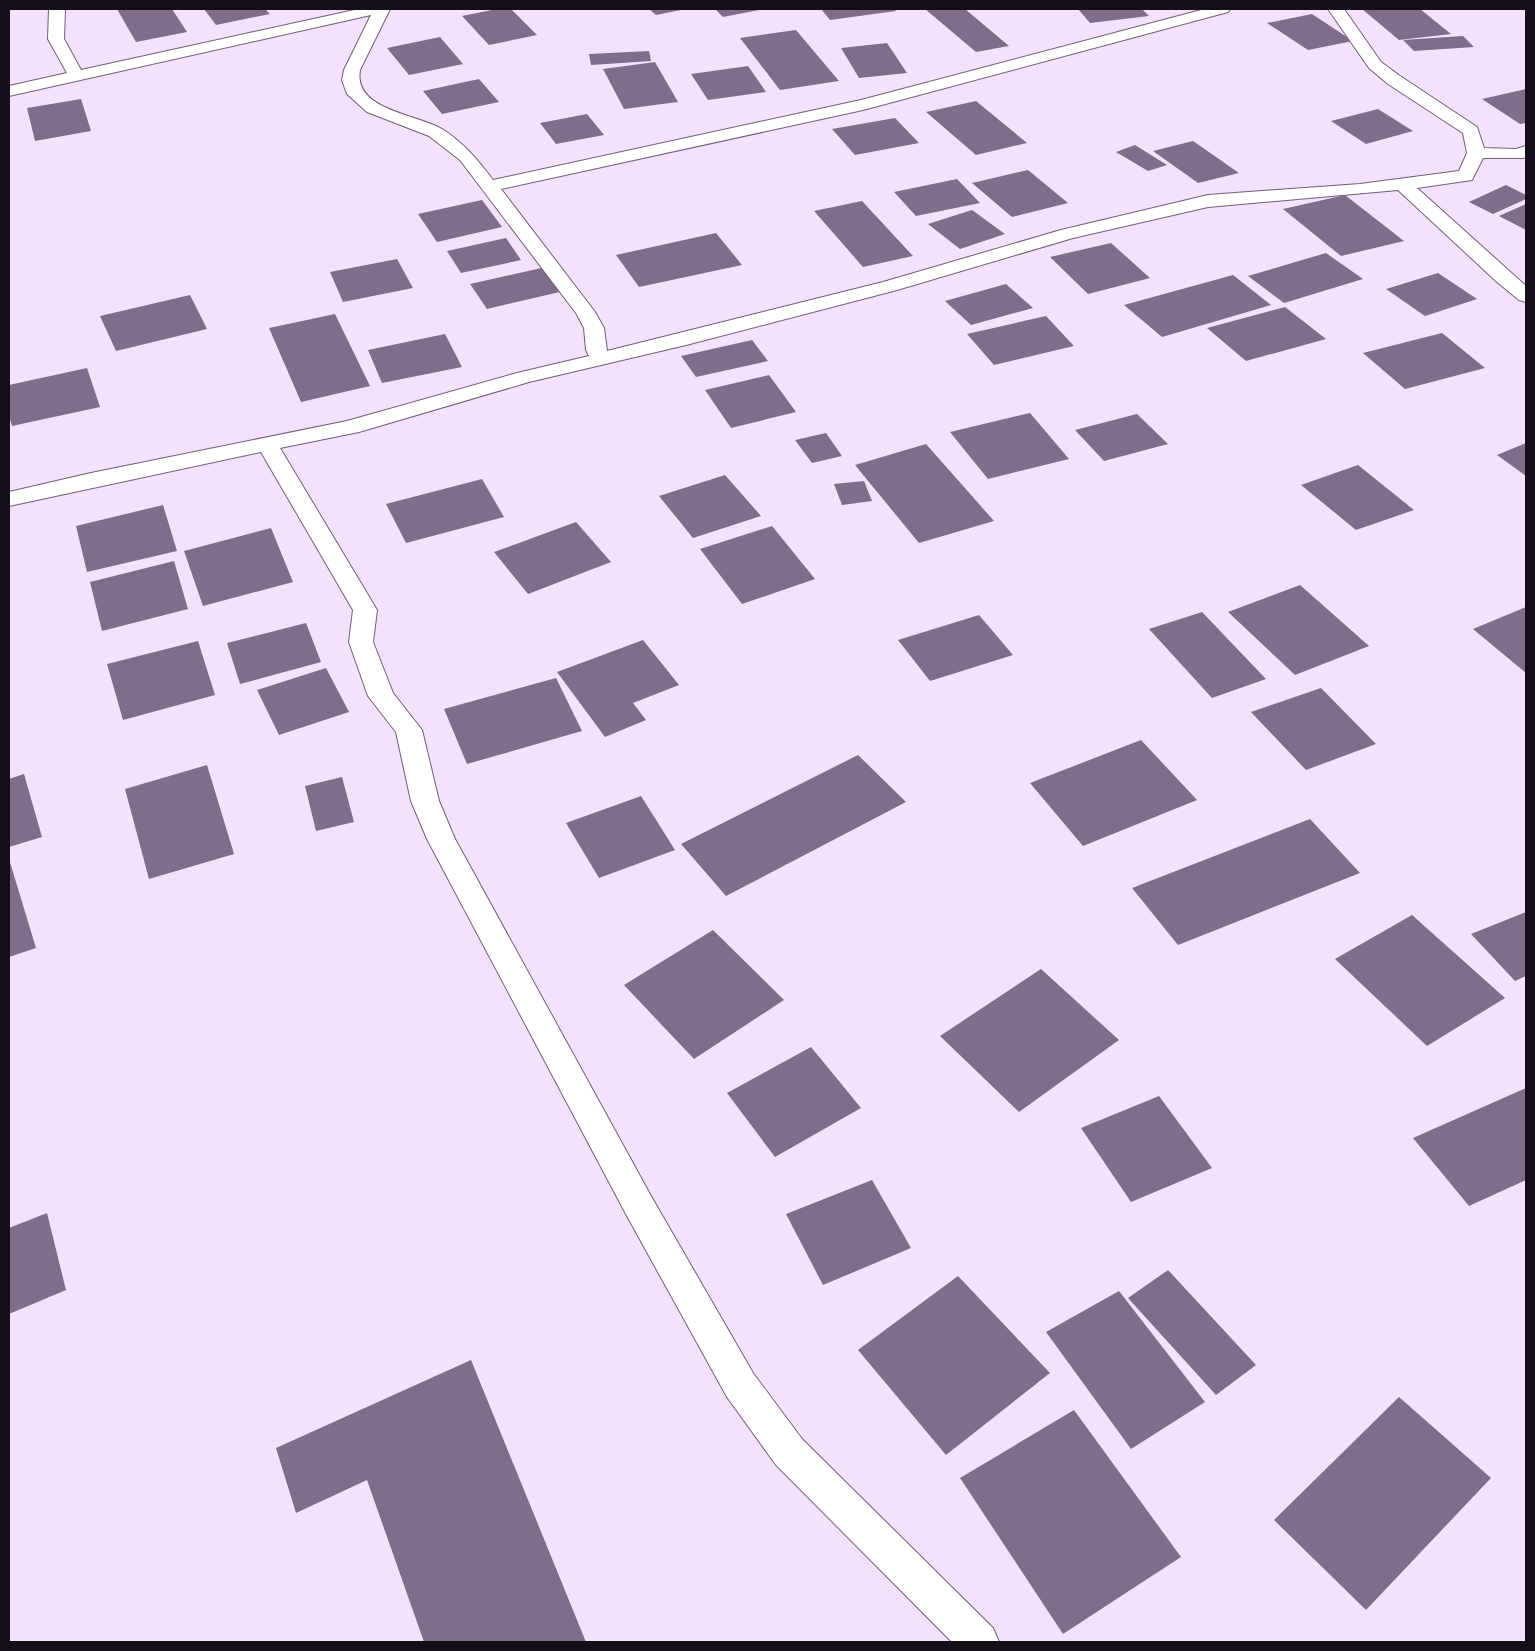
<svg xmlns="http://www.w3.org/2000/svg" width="1535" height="1651" viewBox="0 0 1535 1651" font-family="'Libre Baskerville',serif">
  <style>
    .building { fill: #806d8a }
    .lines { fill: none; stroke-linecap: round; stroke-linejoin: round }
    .street-casing { stroke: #705d79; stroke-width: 2 }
    .street { fill: #fff; fill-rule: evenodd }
  </style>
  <rect width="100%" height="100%" fill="#f4e2fc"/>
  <g class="building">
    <polygon points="117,9 172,9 187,32 136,42"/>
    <polygon points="204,9 265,9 270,14 216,25"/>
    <polygon points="497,9 511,9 537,35 489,45 462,16"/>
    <polygon points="649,9 681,9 681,10 656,15"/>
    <polygon points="715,9 759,9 759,10 723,17"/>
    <polygon points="821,9 894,9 896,11 830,20"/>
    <polygon points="925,9 965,9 1009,46 976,52"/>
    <polygon points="1078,9 1142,9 1149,16 1090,23"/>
    <polygon points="1362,9 1420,9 1451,34 1399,40"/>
    <polygon points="1312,14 1353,41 1308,50 1267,23"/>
    <polygon points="796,30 839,81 780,90 740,38"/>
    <polygon points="1463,36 1474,47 1414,51 1403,40"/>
    <polygon points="440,37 463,64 409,75 387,48"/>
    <polygon points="887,43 907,73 859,78 841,48"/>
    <polygon points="649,51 651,61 591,65 589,54"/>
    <polygon points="655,62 678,102 624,109 603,69"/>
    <polygon points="748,66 766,92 708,100 691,74"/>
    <polygon points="479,79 499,102 442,114 423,91"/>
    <polygon points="1526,89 1526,123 1520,124 1482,99"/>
    <polygon points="81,99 91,131 35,141 27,108"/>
    <polygon points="976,101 1027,143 976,155 926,112"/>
    <polygon points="1378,109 1413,131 1366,144 1331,121"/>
    <polygon points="587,114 604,135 556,144 540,123"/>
    <polygon points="895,118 919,143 855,155 832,129"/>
    <polygon points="1193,141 1239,173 1198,183 1153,151"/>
    <polygon points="1135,145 1167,165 1148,171 1116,152"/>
    <polygon points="1028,170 1068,203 1012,217 972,183"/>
    <polygon points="957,179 980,203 916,216 894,192"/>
    <polygon points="1506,185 1526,195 1526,199 1493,214 1469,202"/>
    <polygon points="1345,195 1404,241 1341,256 1283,209"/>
    <polygon points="482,200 502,227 437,242 418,214"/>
    <polygon points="862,201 913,256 863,267 814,211"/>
    <polygon points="1526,204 1526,230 1499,216"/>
    <polygon points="972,210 1005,234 960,249 928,224"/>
    <polygon points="716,233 742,265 639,287 616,255"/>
    <polygon points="506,238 521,260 461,273 447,251"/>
    <polygon points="1111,243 1150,278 1088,294 1050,257"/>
    <polygon points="1326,253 1363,279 1284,303 1248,276"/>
    <polygon points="397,259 413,288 343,302 330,272"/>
    <polygon points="546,267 564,291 487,309 470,284"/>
    <polygon points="1438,273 1477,299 1425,316 1386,289"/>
    <polygon points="1233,275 1271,305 1162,337 1124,305"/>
    <polygon points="1006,284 1033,308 971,325 945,301"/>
    <polygon points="190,295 207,329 116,351 100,316"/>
    <polygon points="1285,307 1326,339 1246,361 1207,328"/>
    <polygon points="335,314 370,386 301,402 269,328"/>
    <polygon points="1046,316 1074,346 994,365 967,334"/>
    <polygon points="1442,333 1485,368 1405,389 1363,353"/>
    <polygon points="445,334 462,367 382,383 368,350"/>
    <polygon points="752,340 768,361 696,377 681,356"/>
    <polygon points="87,368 100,407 12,426 9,415 9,385"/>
    <polygon points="769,375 796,412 731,428 705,390"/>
    <polygon points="1030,413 1069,459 988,479 950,432"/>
    <polygon points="1137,414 1168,444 1104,461 1075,430"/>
    <polygon points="826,433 842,456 812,463 795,440"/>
    <polygon points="1526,443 1526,476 1497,455"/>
    <polygon points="926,444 994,521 919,543 855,465"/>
    <polygon points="1358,465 1414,510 1356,530 1301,485"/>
    <polygon points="725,475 761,516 693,538 659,496"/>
    <polygon points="482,479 504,517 406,543 386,504"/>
    <polygon points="864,481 872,501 842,505 834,484"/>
    <polygon points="163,505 177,551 87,572 76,526"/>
    <polygon points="576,522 611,562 528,594 494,552"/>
    <polygon points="772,526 815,579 742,604 700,549"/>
    <polygon points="271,528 293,582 203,606 184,551"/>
    <polygon points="174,561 188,609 102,631 90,582"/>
    <polygon points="1300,585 1369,646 1295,675 1228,612"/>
    <polygon points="1526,607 1526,673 1473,629"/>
    <polygon points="1202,612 1266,679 1212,698 1149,629"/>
    <polygon points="979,615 1013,655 930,681 898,640"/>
    <polygon points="306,623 321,662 240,684 227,643"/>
    <polygon points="643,640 679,685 633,703 646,720 605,737 557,672"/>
    <polygon points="198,641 215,695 123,720 107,664"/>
    <polygon points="326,668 349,712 279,735 257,690"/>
    <polygon points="556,678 582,731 467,764 444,709"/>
    <polygon points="1321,688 1376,744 1306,770 1251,712"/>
    <polygon points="1141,740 1197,800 1083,846 1030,783"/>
    <polygon points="858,755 906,802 726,896 681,844"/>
    <polygon points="207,765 234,854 149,879 125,789"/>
    <polygon points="24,774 42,837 9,847 9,779"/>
    <polygon points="342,777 354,822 316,831 305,786"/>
    <polygon points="641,796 675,850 599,878 566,823"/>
    <polygon points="1310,819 1360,873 1178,945 1132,888"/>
    <polygon points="9,859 36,948 9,957"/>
    <polygon points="1526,912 1526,976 1515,981 1471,934"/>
    <polygon points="1412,915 1505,998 1427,1046 1335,959"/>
    <polygon points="713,930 784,1000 694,1059 624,985"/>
    <polygon points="1041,969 1119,1040 1019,1112 940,1036"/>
    <polygon points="811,1047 861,1108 775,1157 727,1093"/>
    <polygon points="1526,1088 1526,1180 1469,1206 1413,1138"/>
    <polygon points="1159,1096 1212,1168 1131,1202 1081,1128"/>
    <polygon points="872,1180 911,1248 823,1285 786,1214"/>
    <polygon points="47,1213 66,1290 9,1314 9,1228"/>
    <polygon points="1168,1270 1256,1365 1216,1395 1128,1298"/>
    <polygon points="958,1276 1050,1373 946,1455 858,1350"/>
    <polygon points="1119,1291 1205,1402 1131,1449 1046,1332"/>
    <polygon points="471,1360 586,1642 424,1642 367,1480 296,1513 276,1448"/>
    <polygon points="1399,1397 1491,1478 1366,1610 1274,1520"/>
    <polygon points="1074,1410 1181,1557 1063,1634 960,1478"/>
  </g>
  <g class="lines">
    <defs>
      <path id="street" d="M49,9H65L64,39L81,70L359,9H390L360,70C353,110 417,114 442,129C463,142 478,160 493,180L861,100L1205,9H1230L1228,12L863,110L501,189L595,312L604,328L607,351L883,282L1061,230L1208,195L1360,184L1459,171L1467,153L1463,133L1388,84L1369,68L1328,9H1344L1381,62L1400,76L1477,127L1484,148L1516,149L1526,146V157L1523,158H1483L1472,180L1417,188L1526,286V302L1519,300L1497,282L1398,190L1208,207L1073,238L897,290L686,345L529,382L359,432L280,448L377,610L373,642L393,693L422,730L439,801L455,839L651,1196L753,1373L802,1439L993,1628L999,1642H952L776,1465L727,1397L627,1216L427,839L411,801L396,732L368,696L349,642L353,610L261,452L9,506V492L91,473L347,421L517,373L589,356L586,350L584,328L576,313L460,160L429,136L367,112L347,94L342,80L344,70L371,15L9,96V86L67,73L48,39Z"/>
    </defs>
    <use href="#street" class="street-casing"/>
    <use href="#street" class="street"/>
  </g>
  <rect width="1535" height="1651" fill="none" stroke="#150d18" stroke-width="20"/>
</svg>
